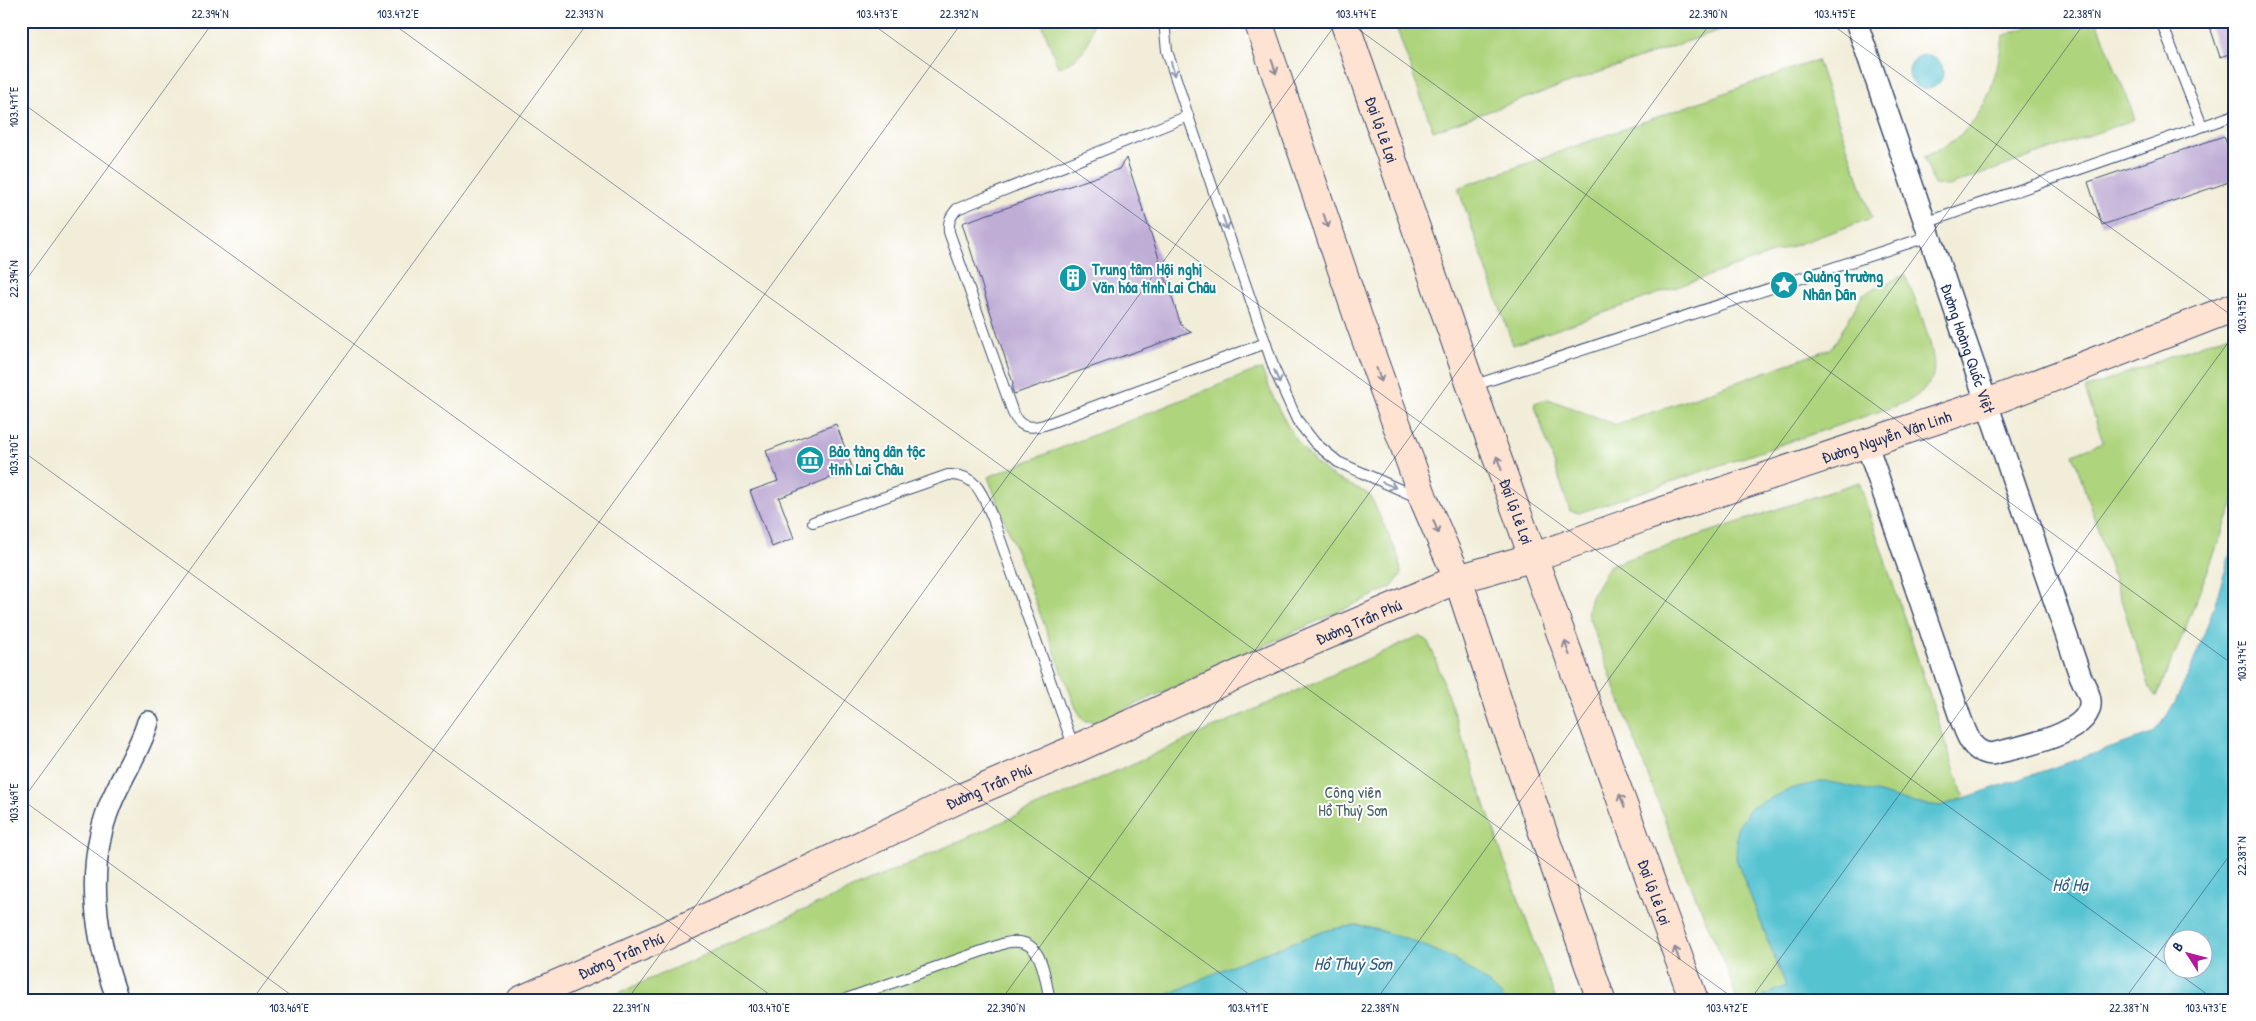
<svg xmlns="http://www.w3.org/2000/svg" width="2256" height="1021" viewBox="0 0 2256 1021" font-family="'Patrick Hand',sans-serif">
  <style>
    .green { fill: #aed47d; stroke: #64826e }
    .water { fill: #57c3d1; stroke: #397998; fill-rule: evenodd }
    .building { fill: #c0add6 }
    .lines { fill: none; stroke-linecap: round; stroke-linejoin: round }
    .lane-casing { stroke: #3b4c70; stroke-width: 12 }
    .street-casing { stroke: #3b4c70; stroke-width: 24 }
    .secondary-casing { stroke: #3b4c70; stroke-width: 30 }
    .lane { stroke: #fff; stroke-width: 10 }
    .street { stroke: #fff; stroke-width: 21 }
    .secondary { stroke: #fee3d2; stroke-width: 28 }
    .oneway { stroke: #8c8998 }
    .oneway2 { stroke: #8d97ae }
    .ticks { fill: none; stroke: #1b2f5e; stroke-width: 1; stroke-opacity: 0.45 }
    .labels { text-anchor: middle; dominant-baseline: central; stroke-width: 4; stroke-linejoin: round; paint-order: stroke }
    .street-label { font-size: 16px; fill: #1b2f5e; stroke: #fff }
    .culture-label { font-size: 16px; font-weight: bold; fill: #0d838f; stroke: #fff; text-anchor: start }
    .park-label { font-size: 16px; fill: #476167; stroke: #fff }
    .water-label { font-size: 18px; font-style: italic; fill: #2d5b80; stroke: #fff }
    .neatline { fill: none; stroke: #1b2f5e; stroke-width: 2 }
    .ticks-label { font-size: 12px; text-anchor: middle; fill: #1b2f5e }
  </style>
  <rect width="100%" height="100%" fill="#fff"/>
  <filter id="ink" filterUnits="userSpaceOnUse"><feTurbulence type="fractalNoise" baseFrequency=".02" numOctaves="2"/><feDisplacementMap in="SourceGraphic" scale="10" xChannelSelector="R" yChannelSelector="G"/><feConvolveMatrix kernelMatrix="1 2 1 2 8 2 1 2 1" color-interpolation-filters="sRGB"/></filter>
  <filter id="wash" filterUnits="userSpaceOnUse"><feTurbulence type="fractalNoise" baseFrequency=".0096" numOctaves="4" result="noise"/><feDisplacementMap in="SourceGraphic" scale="20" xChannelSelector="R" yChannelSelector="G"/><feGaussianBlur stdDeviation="1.12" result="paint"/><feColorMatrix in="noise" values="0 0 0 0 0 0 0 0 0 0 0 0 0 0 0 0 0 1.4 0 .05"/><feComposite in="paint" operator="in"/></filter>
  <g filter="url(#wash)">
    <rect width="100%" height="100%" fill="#f1edd8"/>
    <g class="green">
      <path d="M1041,21H1092C1093,44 1079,61 1058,67Z"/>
      <polygon points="1394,21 1745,21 1433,131"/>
      <path d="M2043,21H2097L2135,119L1949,186L1934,185L1924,157C1982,131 1993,95 2003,36Z"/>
      <polygon points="1817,60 1872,218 1513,345 1458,188"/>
      <path d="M1905,275C1914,298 1941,357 1932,378C1927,389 1917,396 1907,402L1579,513L1570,511L1534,403L1548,399L1617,425L1832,348L1863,294Z"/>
      <polygon points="2235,332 2235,500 2180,642 2156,697 2150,688 2073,454 2103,442 2085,389"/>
      <path d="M1262,370C1277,409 1298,455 1335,478C1346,484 1359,488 1370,495L1400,560L1401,575L1392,587L1100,721H1084L1076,708L988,477L1254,371Z"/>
      <polygon points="1859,482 1964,798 1941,806 1912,803 1876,792 1736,859 1786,986 1764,995 1765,1000 1737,1000 1726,966 1683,868 1587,613 1591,597 1610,565"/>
      <polygon points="1419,636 1427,640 1434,655 1503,857 1556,1000 1505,1000 1453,958 1383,931 1357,925 1328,930 1234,964 1157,1000 603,1000"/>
    </g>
    <g class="water">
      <circle cx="1926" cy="72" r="17"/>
      <path d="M2235,536V1000H1765L1764,995L1786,986L1736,859L1737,829L1751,807L1793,788L1825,781L1876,792L1912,803L1941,806L2149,735C2183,715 2224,578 2235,536ZM2174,938H2204V968H2174Z"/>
      <path d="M1357,925C1411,938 1467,957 1505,1000H1157L1234,964L1328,930Z"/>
    </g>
    <g id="blocks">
      <g class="building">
        <polygon points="2208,21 2235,21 2235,52 2220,57"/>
        <polygon points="2224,136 2235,169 2235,180 2102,225 2088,182"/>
        <polygon points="1126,158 1181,325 1192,332 1014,394 1012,389 1013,383 962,223 1119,169"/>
        <polygon points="836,424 853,469 779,498 794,538 772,547 750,491 778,481 766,451"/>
      </g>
    </g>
  </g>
  <g filter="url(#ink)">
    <use href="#blocks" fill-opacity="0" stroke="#3b4c70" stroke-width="1"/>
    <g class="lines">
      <defs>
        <g id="lane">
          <polyline points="1164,21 1167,51 1188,116 1275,371 1297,420 1315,443 1338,462 1419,498"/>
          <polyline points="2161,21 2202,126"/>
          <path d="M1188,116L957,209C950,217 948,222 949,232L1013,413C1019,427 1029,429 1044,425L1266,343"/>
          <polyline points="1925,223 2235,115"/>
          <polyline points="1472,386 1930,236"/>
          <path d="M813,522L948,475C977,473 983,496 993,519L1074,748"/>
          <path d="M843,1000L1005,943C1043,934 1043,972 1050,1000"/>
        </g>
        <g id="street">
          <path id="s1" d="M1856,21L2080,675C2083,683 2089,692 2090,700C2094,735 2017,747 1992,754C1971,753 1967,735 1960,717L1866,442"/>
          <path d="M118,1000C95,939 85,867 110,805C121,777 139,752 148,722"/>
        </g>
        <g id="secondary">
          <polyline points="1258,21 1360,323 1424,500 1458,579 1503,717 1601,1000"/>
          <path id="s2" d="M1344,21L1471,386L1694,1000"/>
          <path id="s3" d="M521,1000L732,906L965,796L1075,749L1276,657L1458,579L1534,557L1645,517L1987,403L2235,307"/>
        </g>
      </defs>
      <use href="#lane" class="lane-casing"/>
      <use href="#street" class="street-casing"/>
      <use href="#secondary" class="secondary-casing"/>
      <use href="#lane" class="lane"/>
      <use href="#street" class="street"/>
      <use href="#secondary" class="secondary"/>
    </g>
    <defs><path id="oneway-shaft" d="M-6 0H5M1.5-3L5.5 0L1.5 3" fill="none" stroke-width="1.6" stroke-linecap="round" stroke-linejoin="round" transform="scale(1.25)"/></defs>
    <g class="oneway">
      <use href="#oneway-shaft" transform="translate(1274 67) rotate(71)"/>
      <use href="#oneway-shaft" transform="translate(1326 221) rotate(71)"/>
      <use href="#oneway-shaft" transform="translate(1379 375) rotate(70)"/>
      <use href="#oneway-shaft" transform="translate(1499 463) rotate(-110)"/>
      <use href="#oneway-shaft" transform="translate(1436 527) rotate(67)"/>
      <use href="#oneway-shaft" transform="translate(1567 648) rotate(-110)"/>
      <use href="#oneway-shaft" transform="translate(1622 801) rotate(-110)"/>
      <use href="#oneway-shaft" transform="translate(1677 954) rotate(-110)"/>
    </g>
    <g class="oneway2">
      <use href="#oneway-shaft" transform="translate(1173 69) rotate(74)"/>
      <use href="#oneway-shaft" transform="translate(1225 223) rotate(71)"/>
      <use href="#oneway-shaft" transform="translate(1277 377) rotate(68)"/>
      <use href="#oneway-shaft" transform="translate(1389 485) rotate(22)"/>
    </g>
  </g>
  <path class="ticks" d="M389,21L1736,1000M868,21L2215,1000M1347,21L2235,666M1827,21L2235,318M21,102L1257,1000M21,287L214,21M21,450L777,1000M21,799L298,1000M21,802L589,21M252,1000L963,21M627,1000L1338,21M1001,1000L1712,21M1376,1000L2086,21M1750,1000L2235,333M2124,1000L2235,848"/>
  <defs>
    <symbol id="building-disc" viewBox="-11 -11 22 22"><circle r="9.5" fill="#0f9aa8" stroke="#fff"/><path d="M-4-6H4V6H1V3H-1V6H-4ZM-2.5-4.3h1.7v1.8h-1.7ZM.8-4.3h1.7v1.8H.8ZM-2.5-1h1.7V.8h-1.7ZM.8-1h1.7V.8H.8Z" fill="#fff"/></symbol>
    <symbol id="sight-disc" viewBox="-11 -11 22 22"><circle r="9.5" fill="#0f9aa8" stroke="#fff"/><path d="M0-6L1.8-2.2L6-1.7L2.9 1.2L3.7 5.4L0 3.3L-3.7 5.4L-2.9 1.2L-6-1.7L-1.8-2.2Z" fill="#fff"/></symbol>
    <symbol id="museum-disc" viewBox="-11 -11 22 22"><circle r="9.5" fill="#0f9aa8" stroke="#fff"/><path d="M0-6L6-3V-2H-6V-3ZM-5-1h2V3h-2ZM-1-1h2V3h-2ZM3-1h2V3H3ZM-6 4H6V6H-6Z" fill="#fff"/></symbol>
  </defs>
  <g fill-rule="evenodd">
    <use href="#building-disc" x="1057" y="262" width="32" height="32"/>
    <use href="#sight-disc" x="1768" y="269" width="32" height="32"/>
    <use href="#museum-disc" x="794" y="444" width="32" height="32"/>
  </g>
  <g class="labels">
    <g class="street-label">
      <text stroke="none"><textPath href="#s2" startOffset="115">Đại lộ Lê Lợi</textPath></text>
      <text stroke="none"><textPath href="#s1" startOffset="346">Đường Hoàng Quốc Việt</textPath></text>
      <text stroke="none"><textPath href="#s3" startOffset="1479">Đường Nguyễn Văn Linh</textPath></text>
      <text stroke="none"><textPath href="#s2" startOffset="520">Đại lộ Lê Lợi</textPath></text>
      <text stroke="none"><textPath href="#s3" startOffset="919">Đường Trần Phú</textPath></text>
      <text stroke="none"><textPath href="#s3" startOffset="514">Đường Trần Phú</textPath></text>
      <text stroke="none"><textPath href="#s2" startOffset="925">Đại lộ Lê Lợi</textPath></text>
      <text stroke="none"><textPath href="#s3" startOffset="109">Đường Trần Phú</textPath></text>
    </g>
    <g class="culture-label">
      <text x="1092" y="269">Trung tâm Hội nghị<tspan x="1092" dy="18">Văn hóa tỉnh Lai Châu</tspan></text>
      <text x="1803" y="276">Quảng trường<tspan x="1803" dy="18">Nhân Dân</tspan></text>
      <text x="829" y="451">Bảo tàng dân tộc<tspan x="829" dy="18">tỉnh Lai Châu</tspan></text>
    </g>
    <g class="park-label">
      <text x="1353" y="792">Công viên<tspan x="1353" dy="18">Hồ Thuỷ Sơn</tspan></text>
    </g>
    <g class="water-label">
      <text x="2070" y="884">Hồ Hạ</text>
      <text x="1353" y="963">Hồ Thuỷ Sơn</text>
    </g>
  </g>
  <rect width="2256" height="1021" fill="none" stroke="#fff" stroke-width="55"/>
  <g transform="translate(2188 954) rotate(306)"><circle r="24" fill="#ffffff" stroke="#a4acbf"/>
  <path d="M0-4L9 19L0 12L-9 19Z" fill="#b5179e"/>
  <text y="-8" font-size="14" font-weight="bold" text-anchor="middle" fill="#1b2f5e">B</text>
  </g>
  <rect x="28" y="28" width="2200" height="966" class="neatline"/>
  <g class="ticks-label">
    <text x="210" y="18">22.394°N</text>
    <text x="398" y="18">103.472°E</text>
    <text x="584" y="18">22.393°N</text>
    <text x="877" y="18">103.473°E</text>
    <text x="959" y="18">22.392°N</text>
    <text x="1356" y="18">103.474°E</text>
    <text x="1708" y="18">22.390°N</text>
    <text x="1835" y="18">103.475°E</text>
    <text x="2082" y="18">22.389°N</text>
    <text transform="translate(14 107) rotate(-90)" y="4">103.471°E</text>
    <text transform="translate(14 279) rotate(-90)" y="4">22.394°N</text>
    <text transform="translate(2242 313) rotate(-90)" y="4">103.475°E</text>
    <text transform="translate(14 455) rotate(-90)" y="4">103.470°E</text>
    <text transform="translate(2242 661) rotate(-90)" y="4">103.474°E</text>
    <text transform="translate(14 803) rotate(-90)" y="4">103.469°E</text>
    <text transform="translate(2242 856) rotate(-90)" y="4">22.387°N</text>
    <text x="289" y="1012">103.469°E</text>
    <text x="631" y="1012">22.391°N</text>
    <text x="769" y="1012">103.470°E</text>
    <text x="1006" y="1012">22.390°N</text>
    <text x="1248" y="1012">103.471°E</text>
    <text x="1380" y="1012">22.389°N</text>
    <text x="1727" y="1012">103.472°E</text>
    <text x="2129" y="1012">22.387°N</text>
    <text x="2206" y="1012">103.473°E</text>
  </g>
</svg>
